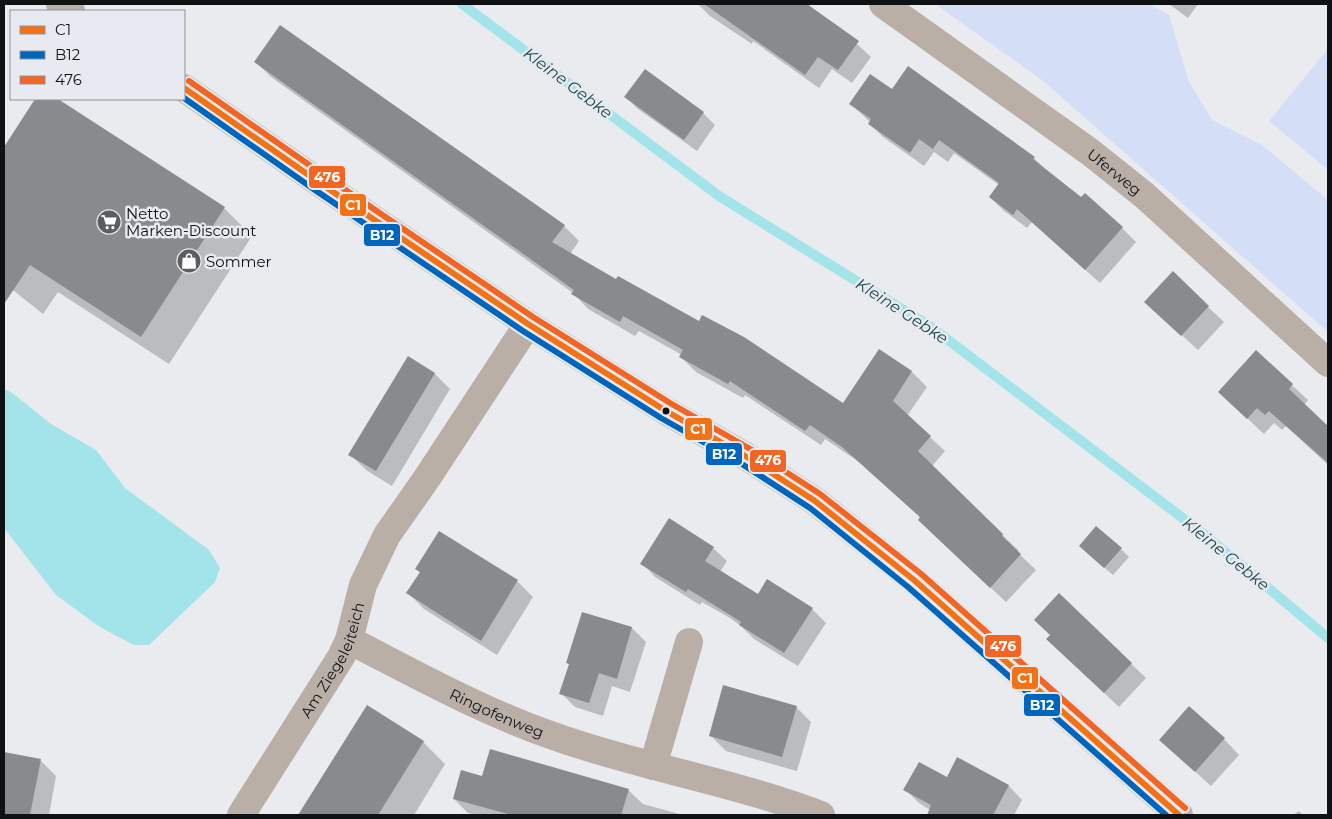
<svg xmlns="http://www.w3.org/2000/svg" width="1332" height="819" viewBox="0 0 1332 819" font-family="Montserrat,sans-serif">
  <style>
    .green { fill: #d4dff7 }
    .water { fill: #a2e4e9 }
    .shadow { fill: #0003 }
    .lines { fill: none; stroke-linecap: round; stroke-linejoin: round }
    .stream { stroke: #a2e4e9; stroke-width: 10 }
    .building { fill: #898a8d }
    .minor { stroke: #b9afa7; stroke-width: 28 }
    .bus-1-casing { stroke: #e7eaf0; stroke-width: 10 }
    .bus-2-casing { stroke: #e7eaf0; stroke-width: 10 }
    .bus-3-casing { stroke: #e7eaf0; stroke-width: 10 }
    .bus-1 { stroke: #f47216; stroke-width: 6 }
    .bus-2 { stroke: #0065bd; stroke-width: 6 }
    .bus-3 { stroke: #f26522; stroke-width: 6 }
    .bus-dot { fill: #101113; stroke: #e7eaf0; stroke-width: 2 }
    .labels { text-anchor: middle; dominant-baseline: central; stroke-width: 5; stroke-linejoin: round; paint-order: stroke }
    .street-label { font-size: 15px; fill: #101113; stroke: #e7eaf0 }
    .poi-label { font-size: 15px; fill: #101113; stroke: #e7eaf0; text-anchor: start }
    .water-label { font-size: 16px; font-style: italic; fill: #1b4649; stroke: #e7eaf0 }
    .line-badge { stroke: #e7eaf0; stroke-width: 2 }
    .badge-label { font-size: 14px; text-anchor: middle; font-weight: bold; fill: #fff }
  </style>
  <rect width="100%" height="100%" fill="#e9ebee"/>
  <g class="green">
    <polygon points="935,4 1149,4 1169,15 1189,82 1212,120 1262,145 1328,200 1328,332 1042,80"/>
    <polygon points="1328,49 1328,170 1269,121"/>
  </g>
  <polygon class="water" points="4,389 11,392 51,424 96,450 125,488 209,550 220,568 215,582 149,645 134,645 100,627 56,595 4,528"/>
  <g class="shadow">
    <polygon points="698,4 802,4 857,44 871,57 852,83 832,69 819,88 753,41 752,44 710,16"/>
    <polygon points="1169,4 1198,4 1188,18"/>
    <polygon points="256,62 564,226 579,241 570,254 843,405 880,351 912,372 927,387 907,416 945,451 932,466 1018,550 1017,552 1036,570 1006,602 934,535 921,518 859,462 825,439 821,445 745,395 743,398 696,372 681,357 682,355 639,331 635,336 588,309 573,293 271,77"/>
    <polygon points="909,68 1034,158 1048,172 1122,228 1136,242 1100,283 1032,222 1027,228 1004,211 990,197 999,185 954,153 948,162 934,152 924,166 883,137 869,123 870,122 851,104 892,91"/>
    <polygon points="626,97 703,113 715,125 697,151 638,109"/>
    <polygon points="37,99 56,99 224,208 252,236 169,364 58,292 43,314 4,283 4,149"/>
    <polygon points="1208,307 1224,322 1198,350 1162,317"/>
    <polygon points="1256,352 1308,400 1304,405 1328,427 1328,465 1286,426 1282,430 1274,423 1264,434 1219,392"/>
    <polygon points="409,358 435,374 450,389 392,486 366,470 350,454"/>
    <polygon points="439,532 517,581 533,597 497,655 424,609 408,593 421,573 416,569"/>
    <polygon points="713,548 727,561 720,572 758,596 812,609 826,623 798,666 754,639 741,626 730,618 702,602 700,605 655,577 642,563"/>
    <polygon points="1121,549 1129,557 1113,575 1088,554"/>
    <polygon points="1059,595 1146,678 1119,707 1062,653 1051,635"/>
    <polygon points="582,613 632,628 646,642 630,692 612,686 603,716 575,707 561,693 570,665 567,662"/>
    <polygon points="367,707 423,742 445,764 414,815 300,815"/>
    <polygon points="796,707 811,722 797,771 726,751 711,736"/>
    <polygon points="1224,739 1239,755 1211,786 1177,755"/>
    <polygon points="4,753 41,761 56,776 49,815 4,815"/>
    <polygon points="958,758 1009,786 1022,800 1014,815 938,815 919,803 905,789 947,779"/>
    <polygon points="628,790 643,804 683,815 477,815 468,813 454,799"/>
    <polygon points="1299,811 1303,815 1293,815"/>
  </g>
  <g class="lines">
    <polyline class="stream" points="462,4 719,196 931,327 1205,535 1328,638"/>
  </g>
  <g class="building">
    <polygon points="704,4 807,4 859,41 838,70 818,57 805,75"/>
    <polygon points="280,25 565,225 552,242 616,279 618,276 699,321 702,315 744,337 843,403 879,349 912,371 893,401 931,436 918,451 1003,534 1002,536 1021,554 990,588 918,520 920,517 842,447 810,425 805,431 730,381 728,384 679,357 683,350 623,316 620,322 571,294 574,290 254,62"/>
    <polygon points="908,66 1035,157 1033,159 1081,197 1085,193 1123,227 1085,270 1017,209 1013,215 989,197 999,183 939,140 933,149 919,139 910,153 868,124 871,119 849,104 870,74 892,89"/>
    <polygon points="645,69 704,112 684,140 624,97"/>
    <polygon points="35,99 58,99 225,207 141,337 30,265 4,304 4,147"/>
    <polygon points="1173,271 1209,306 1181,336 1144,302"/>
    <polygon points="1256,350 1293,384 1289,389 1328,426 1328,463 1269,411 1265,415 1257,408 1247,419 1218,392"/>
    <polygon points="408,356 435,373 376,471 348,455"/>
    <polygon points="669,518 714,547 705,561 758,594 767,579 813,608 784,653 739,625 741,622 714,605 688,589 686,592 640,564"/>
    <polygon points="1096,526 1122,548 1104,568 1079,546"/>
    <polygon points="439,531 518,580 481,641 406,593 420,572 415,569"/>
    <polygon points="1059,593 1132,663 1104,693 1046,639 1050,635 1034,620"/>
    <polygon points="582,612 632,627 617,679 599,673 589,703 559,694 569,664 566,663"/>
    <polygon points="723,685 797,706 782,757 709,736"/>
    <polygon points="367,705 424,741 378,815 298,815"/>
    <polygon points="1189,706 1225,738 1195,772 1159,740"/>
    <polygon points="490,749 629,789 621,815 512,815 453,799 461,770 482,776"/>
    <polygon points="4,752 41,759 30,815 4,815"/>
    <polygon points="957,757 1009,785 993,815 927,815 931,805 903,790 919,762 947,777"/>
  </g>
  <g class="lines">
    <g class="minor">
      <polyline points="60,4 71,11"/>
      <path id="s1" d="M883,4L1090,152L1144,195L1328,363"/>
      <polyline points="184,88 320,183 528,324 666,411 747,457 815,501 914,580 1179,815"/>
      <path id="s2" d="M349,640C417,675 485,713 559,738C645,768 735,782 821,815"/>
      <polyline points="653,766 689,642"/>
      <path id="s3" d="M241,815L341,657L349,640L363,585L387,535L427,478L528,324"/>
    </g>
    <defs>
      <polyline id="bus-1" points="184,88 320,183 528,324 666,411 747,457 815,501 914,580 1179,815"/>
      <polyline id="bus-2" points="184,98 315,190 523,331 661,418 742,464 810,508 908,587 1166,815"/>
      <polyline id="bus-3" points="189,81 325,176 533,317 670,403 752,450 820,494 920,573 1185,808"/>
    </defs>
    <use href="#bus-1" class="bus-1-casing"/>
    <use href="#bus-2" class="bus-2-casing"/>
    <use href="#bus-3" class="bus-3-casing"/>
    <use href="#bus-1" class="bus-1"/>
    <use href="#bus-2" class="bus-2"/>
    <use href="#bus-3" class="bus-3"/>
  </g>
  <defs>
    <symbol id="supermarket-disc" viewBox="-11 -11 22 22"><circle r="9.5" fill="#5c5d60" stroke="#e7eaf0"/><path d="M-6-5.5h2.5l.6 2H6L4.5 2H-2.5L-4.4-4H-6ZM-1.5 3.2a1.3 1.3 0 1 0 .1 0ZM3 3.2a1.3 1.3 0 1 0 .1 0Z" fill="#fff"/></symbol>
    <symbol id="shop-disc" viewBox="-11 -11 22 22"><circle r="9.5" fill="#5c5d60" stroke="#e7eaf0"/><path d="M-5-2.5h2.3a2.7 3.5 0 0 1 5.4 0H5L5.5 6h-11ZM-1.5-2.5h3a1.5 2.3 0 0 0-3 0Z" fill="#fff"/></symbol>
  </defs>
  <g fill-rule="evenodd">
    <use href="#supermarket-disc" x="95" y="208" width="28" height="28"/>
    <use href="#shop-disc" x="175" y="247" width="28" height="28"/>
  </g>
  <circle class="bus-dot" cx="666" cy="411" r="4.5"/>
  <g class="labels">
    <g class="street-label">
      <text stroke="none"><textPath href="#s1" startOffset="286">Uferweg</textPath></text>
      <text stroke="none"><textPath href="#s3" startOffset="181">Am Ziegeleiteich</textPath></text>
      <text stroke="none"><textPath href="#s2" startOffset="165">Ringofenweg</textPath></text>
    </g>
    <g class="poi-label">
      <text x="126" y="213">Netto<tspan x="126" dy="17">Marken-Discount</tspan></text>
      <text x="206" y="261">Sommer</text>
    </g>
    <g class="water-label">
      <text transform="translate(568 83) rotate(37)">Kleine Gebke</text>
      <text transform="translate(902 311) rotate(33)">Kleine Gebke</text>
      <text transform="translate(1226 554) rotate(39)">Kleine Gebke</text>
    </g>
  </g>
  <g class="line-badge">
    <rect x="308" y="165" width="38" height="24" rx="5" fill="#f26522"/>
    <rect x="339" y="193" width="28" height="24" rx="5" fill="#f47216"/>
    <rect x="363" y="223" width="38" height="24" rx="5" fill="#0065bd"/>
    <rect x="684" y="417" width="29" height="24" rx="5" fill="#f47216"/>
    <rect x="705" y="442" width="38" height="24" rx="5" fill="#0065bd"/>
    <rect x="749" y="449" width="38" height="24" rx="5" fill="#f26522"/>
    <rect x="984" y="634" width="38" height="24" rx="5" fill="#f26522"/>
    <rect x="1011" y="666" width="28" height="24" rx="5" fill="#f47216"/>
    <rect x="1023" y="693" width="38" height="24" rx="5" fill="#0065bd"/>
  </g>
  <g class="badge-label">
    <text x="327" y="182">476</text>
    <text x="353" y="210">C1</text>
    <text x="382" y="240">B12</text>
    <text x="698" y="434">C1</text>
    <text x="724" y="459">B12</text>
    <text x="768" y="465">476</text>
    <text x="1003" y="651">476</text>
    <text x="1025" y="683">C1</text>
    <text x="1042" y="710">B12</text>
  </g>
  <rect width="1332" height="819" fill="none" stroke="#101113" stroke-width="10"/>
  <rect x="10" y="10" width="175" height="90" fill="#e7eaf0" stroke="#919398"/>
  <rect x="20" y="26" width="25" height="8" fill="#f47216" stroke="#919398"/>
  <text x="55" y="35" font-size="15" fill="#101113">C1</text>
  <rect x="20" y="51" width="25" height="8" fill="#0065bd" stroke="#919398"/>
  <text x="55" y="60" font-size="15" fill="#101113">B12</text>
  <rect x="20" y="76" width="25" height="8" fill="#f26522" stroke="#919398"/>
  <text x="55" y="85" font-size="15" fill="#101113">476</text>
</svg>
